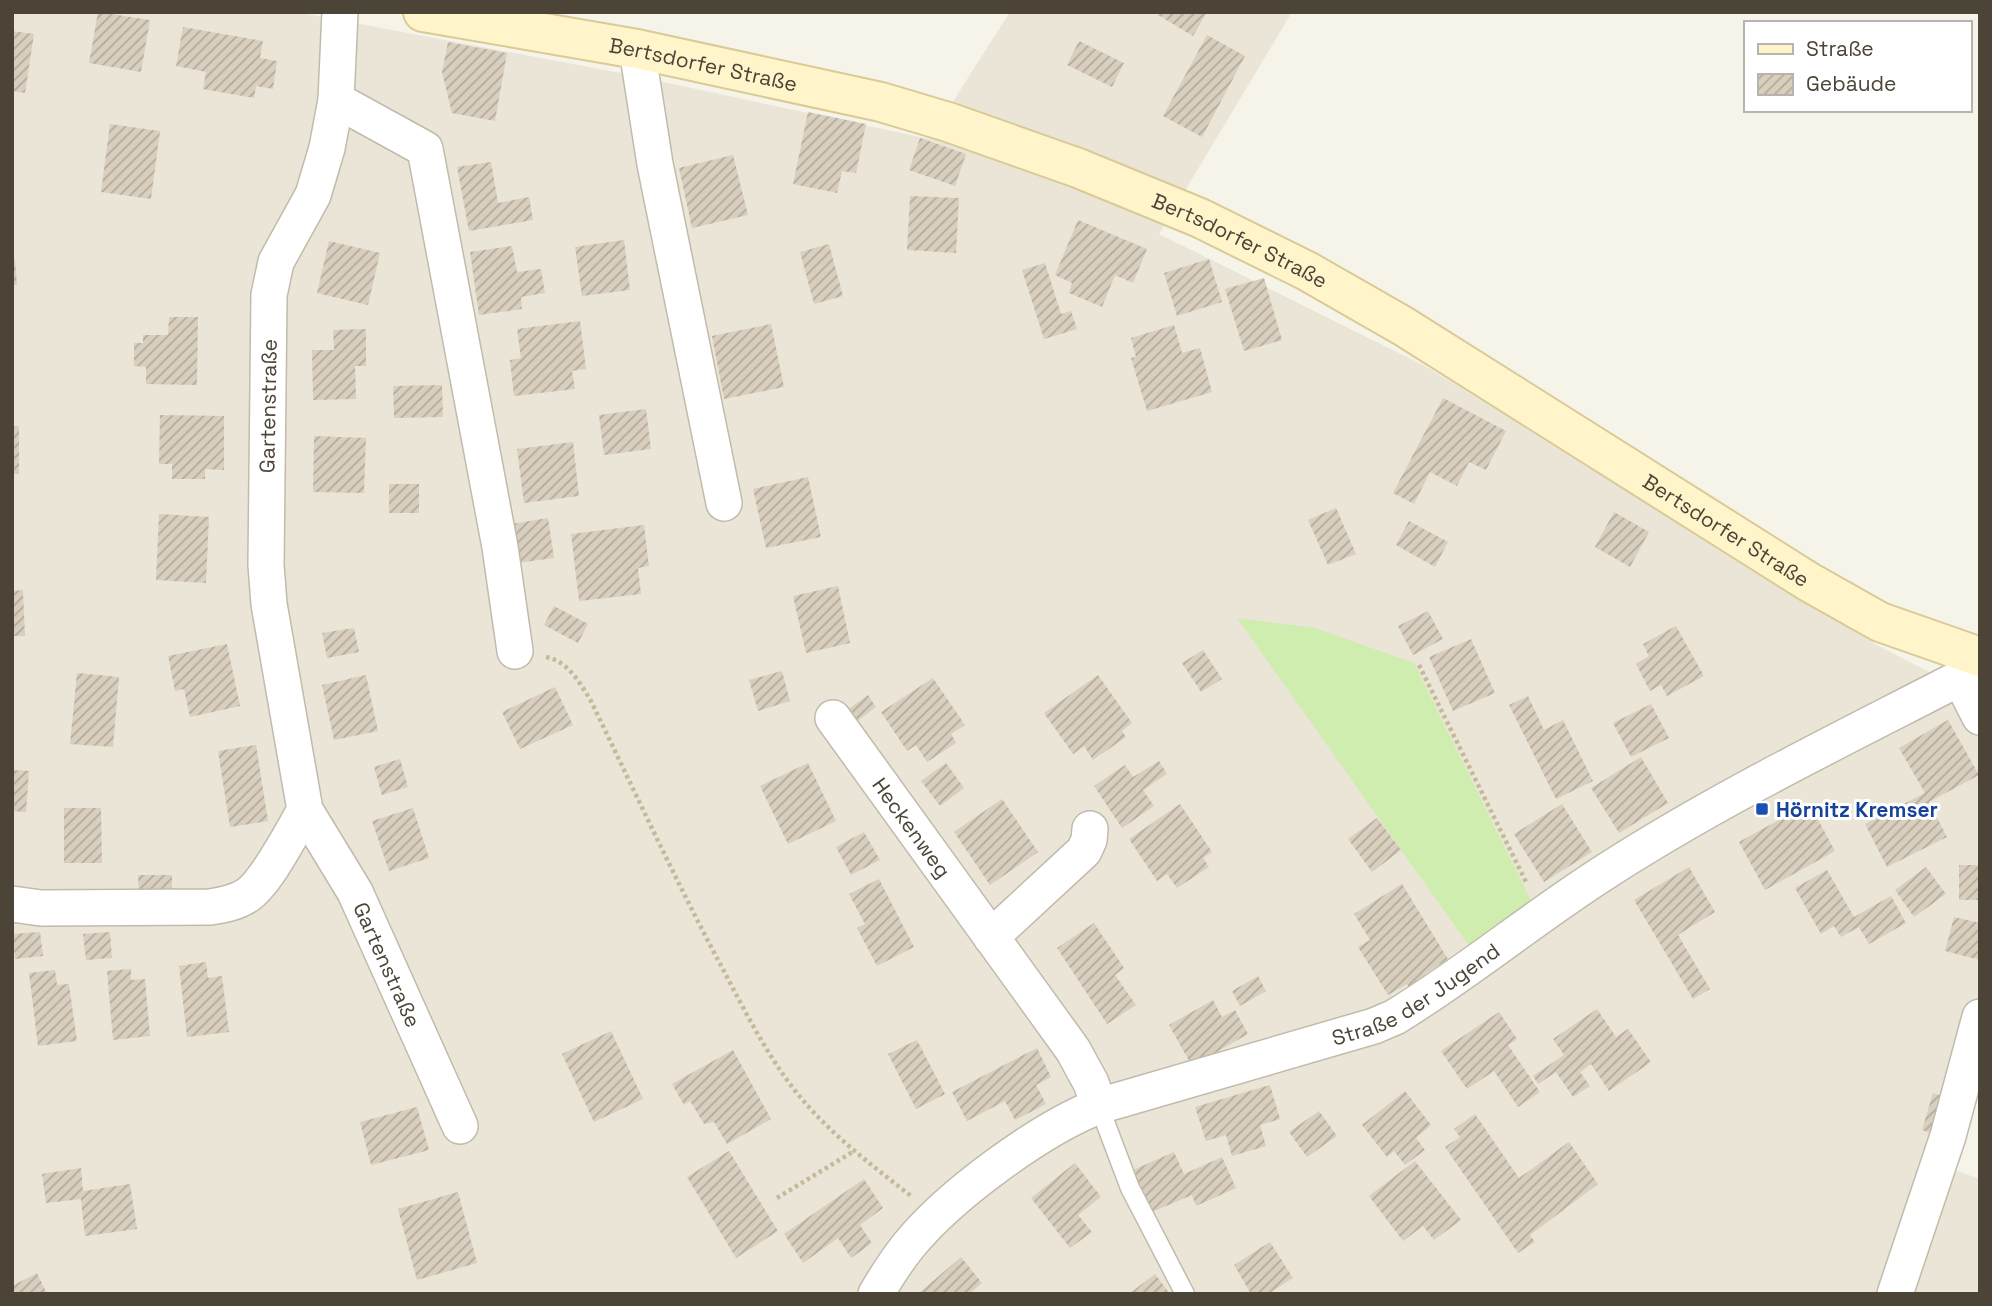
<svg xmlns="http://www.w3.org/2000/svg" width="1992" height="1306" viewBox="0 0 1992 1306" font-family="'Space Grotesk',sans-serif">
  <style>
    .residential { fill: #eae5d7 }
    .grass { fill: #cfedaf }
    .building { fill: url(#building-hatch) }
    .lines { fill: none; stroke-linecap: round; stroke-linejoin: round }
    .service-casing { stroke: #c2bbab; stroke-width: 21 }
    .minor-casing { stroke: #c2bbab; stroke-width: 38 }
    .secondary-casing { stroke: #d9ca96; stroke-width: 42 }
    .path { stroke: #c5b89b; stroke-width: 4.5; stroke-dasharray: 3.5 3.5; stroke-linecap: butt }
    .service { stroke: #fff; stroke-width: 18 }
    .minor { stroke: #fff; stroke-width: 35 }
    .secondary { stroke: #fff4ca; stroke-width: 38 }
    .transit-dot { fill: #1a4fb4; stroke: #fff; stroke-width: 2.5 }
    .labels { text-anchor: middle; dominant-baseline: central; stroke-width: 6; stroke-linejoin: round; paint-order: stroke }
    .street-label { font-size: 21px; fill: #4b4437; stroke: #fff }
    .transit-label { font-size: 21px; font-weight: bold; fill: #164399; stroke: #fff; text-anchor: start }
  </style>
  <defs>
    <pattern id="building-hatch" width="6" height="6" patternUnits="userSpaceOnUse" patternTransform="scale(1.75)"><rect width="6" height="6" fill="#d9cfbe"/><path d="M-1 1l2-2M0 6l6-6M5 7l2-2" fill="none" stroke="#b2aa9b"/></pattern>
  </defs>
  <rect width="100%" height="100%" fill="#f6f3e9"/>
  <g class="residential">
    <polygon points="12,12 296,12 626,74 929,139 1010,12 1292,12 1159,234 1425,366 1875,644 1980,698 1980,1014 1884,1294 12,1294"/>
    <polygon points="1945,1167 1980,1179 1980,1294 1902,1294"/>
  </g>
  <polygon class="grass" points="1237,618 1315,628 1414,663 1538,915 1477,957"/>
  <g class="building">
    <polygon points="98,12 150,20 141,72 89,63"/>
    <polygon points="1153,12 1207,12 1193,36"/>
    <polygon points="183,27 263,41 260,58 277,61 273,89 256,86 254,98 203,89 206,72 176,66"/>
    <polygon points="12,31 34,34 25,93 12,91"/>
    <polygon points="1207,35 1245,56 1202,137 1163,116"/>
    <polygon points="1079,41 1124,63 1112,87 1067,65"/>
    <polygon points="448,42 507,53 495,121 452,113 442,72"/>
    <polygon points="808,112 866,124 856,173 842,171 837,193 793,184"/>
    <polygon points="110,124 160,131 151,199 101,192"/>
    <polygon points="920,138 966,154 955,186 909,170"/>
    <polygon points="733,155 748,215 692,228 679,168"/>
    <polygon points="491,162 498,203 529,197 533,220 469,231 457,167"/>
    <polygon points="910,196 959,198 956,253 907,250"/>
    <polygon points="1078,220 1147,249 1133,283 1115,275 1102,307 1069,293 1072,283 1055,275"/>
    <polygon points="624,240 630,290 582,296 575,247"/>
    <polygon points="329,241 380,253 368,305 317,293"/>
    <polygon points="829,244 843,296 814,304 800,252"/>
    <polygon points="512,246 517,272 541,269 545,293 521,297 522,309 479,315 470,252"/>
    <polygon points="1209,259 1222,302 1177,316 1164,273"/>
    <polygon points="15,260 17,285 12,285 12,261"/>
    <polygon points="1045,263 1061,314 1071,311 1077,329 1044,339 1022,270"/>
    <polygon points="1264,278 1282,340 1244,351 1225,289"/>
    <polygon points="169,317 198,317 197,385 146,384 146,367 134,366 134,343 143,343 143,335 168,335"/>
    <polygon points="580,321 586,369 572,371 575,389 514,396 510,360 521,358 517,329"/>
    <polygon points="771,324 784,387 724,399 712,336"/>
    <polygon points="1174,325 1182,353 1200,348 1212,392 1147,411 1131,358 1136,357 1131,338"/>
    <polygon points="366,329 366,366 355,366 356,399 313,400 312,350 334,350 333,330"/>
    <polygon points="442,385 443,417 394,418 393,386"/>
    <polygon points="1443,398 1506,431 1486,470 1469,462 1457,486 1430,472 1414,504 1393,493"/>
    <polygon points="646,409 651,449 604,455 599,415"/>
    <polygon points="160,415 224,416 224,470 205,469 205,479 172,479 172,464 159,464"/>
    <polygon points="19,426 19,474 12,474 12,427"/>
    <polygon points="314,436 366,438 364,493 313,492"/>
    <polygon points="573,442 579,496 524,503 517,449"/>
    <polygon points="808,477 821,537 766,548 753,489"/>
    <rect x="389" y="484" width="30" height="29"/>
    <polygon points="1336,508 1356,554 1328,565 1308,520"/>
    <polygon points="1614,512 1649,532 1630,567 1595,547"/>
    <polygon points="159,514 209,517 206,583 156,580"/>
    <polygon points="548,518 554,558 517,563 511,524"/>
    <polygon points="1409,521 1448,542 1435,567 1396,545"/>
    <polygon points="644,525 649,566 638,568 641,594 579,601 571,534"/>
    <polygon points="838,586 850,643 806,653 793,596"/>
    <polygon points="23,590 25,636 12,636 12,591"/>
    <polygon points="554,606 588,624 578,643 544,625"/>
    <polygon points="1428,611 1443,639 1413,655 1398,626"/>
    <polygon points="1676,626 1704,676 1667,696 1661,685 1650,691 1636,664 1649,656 1643,644"/>
    <polygon points="354,628 359,652 327,658 322,633"/>
    <polygon points="1471,639 1495,693 1453,711 1429,657"/>
    <polygon points="227,644 240,706 190,717 184,689 175,691 168,656"/>
    <polygon points="1203,650 1222,679 1201,692 1182,663"/>
    <polygon points="782,671 790,701 758,711 749,680"/>
    <polygon points="77,673 119,677 113,747 70,744"/>
    <polygon points="366,675 378,731 334,740 322,685"/>
    <polygon points="1098,675 1132,723 1122,731 1126,737 1093,760 1084,746 1073,754 1044,713"/>
    <polygon points="933,678 965,725 951,734 956,743 927,762 916,745 907,751 881,712"/>
    <polygon points="555,687 573,725 520,749 502,712"/>
    <polygon points="868,695 876,707 856,722 847,710"/>
    <polygon points="1528,696 1544,730 1563,720 1593,781 1556,799 1509,705"/>
    <polygon points="1651,704 1669,738 1631,757 1613,723"/>
    <polygon points="1948,720 1979,775 1929,802 1947,837 1887,867 1865,824 1925,793 1899,748"/>
    <polygon points="256,745 268,821 230,827 218,751"/>
    <polygon points="1641,757 1668,803 1619,833 1591,788"/>
    <polygon points="400,759 408,787 382,795 374,767"/>
    <polygon points="1159,761 1167,774 1143,790 1154,806 1122,828 1094,786 1125,765 1133,777"/>
    <polygon points="808,763 836,821 788,844 760,786"/>
    <polygon points="946,763 964,788 940,806 921,781"/>
    <polygon points="12,770 29,771 26,812 12,811"/>
    <polygon points="1002,799 1038,852 990,885 954,832"/>
    <polygon points="1809,803 1835,851 1765,890 1739,842"/>
    <polygon points="1180,804 1212,852 1203,858 1209,867 1177,888 1167,874 1157,881 1129,839"/>
    <polygon points="1562,804 1592,852 1544,882 1514,834"/>
    <polygon points="64,808 101,808 102,863 64,863"/>
    <polygon points="413,808 429,858 389,871 372,821"/>
    <polygon points="1377,818 1401,850 1372,872 1348,839"/>
    <polygon points="864,832 880,860 851,875 836,847"/>
    <rect x="1959" y="865" width="21" height="35"/>
    <polygon points="1689,867 1715,912 1678,935 1710,989 1693,999 1634,900"/>
    <polygon points="1926,867 1946,894 1914,917 1895,890"/>
    <polygon points="1827,870 1854,917 1891,896 1906,923 1869,944 1859,927 1841,937 1834,926 1821,934 1795,888"/>
    <polygon points="138,875 172,875 172,895 139,895"/>
    <polygon points="879,879 914,947 877,966 857,928 865,924 849,894"/>
    <polygon points="1402,884 1448,959 1425,974 1430,981 1412,992 1407,984 1388,995 1358,947 1370,940 1354,914"/>
    <polygon points="1954,917 1980,923 1980,960 1945,951"/>
    <polygon points="1094,923 1124,968 1115,975 1136,1005 1107,1024 1057,948"/>
    <polygon points="40,932 43,956 15,959 13,934"/>
    <polygon points="110,932 112,958 86,960 83,934"/>
    <polygon points="206,962 208,978 222,976 229,1032 187,1037 179,966"/>
    <polygon points="131,969 131,980 145,979 150,1036 113,1040 107,971"/>
    <polygon points="55,970 57,985 69,984 77,1041 38,1046 29,973"/>
    <polygon points="1258,976 1266,991 1240,1006 1232,991"/>
    <polygon points="1213,1000 1222,1017 1235,1010 1248,1034 1192,1066 1169,1025"/>
    <polygon points="1597,1009 1616,1037 1628,1029 1651,1062 1609,1091 1591,1064 1580,1072 1590,1086 1573,1097 1556,1072 1538,1084 1533,1076 1564,1055 1553,1039"/>
    <polygon points="1499,1012 1517,1039 1508,1045 1540,1092 1518,1107 1494,1071 1467,1089 1441,1051"/>
    <polygon points="611,1031 643,1099 594,1122 562,1054"/>
    <polygon points="917,1040 945,1094 916,1109 888,1054"/>
    <polygon points="1037,1048 1051,1077 1036,1085 1046,1104 1015,1120 1005,1101 967,1121 952,1092"/>
    <polygon points="733,1050 771,1119 727,1144 714,1122 704,1124 690,1101 684,1105 672,1084"/>
    <polygon points="1270,1085 1280,1119 1260,1125 1266,1146 1232,1156 1226,1135 1206,1141 1195,1107"/>
    <polygon points="1405,1091 1431,1125 1416,1138 1425,1150 1405,1165 1394,1151 1387,1157 1362,1125"/>
    <polygon points="1933,1093 1948,1098 1937,1135 1922,1130"/>
    <polygon points="417,1107 429,1150 371,1165 360,1122"/>
    <polygon points="1319,1111 1337,1136 1307,1157 1289,1132"/>
    <polygon points="1475,1114 1519,1178 1569,1142 1598,1184 1530,1235 1535,1242 1518,1253 1445,1147 1460,1137 1454,1129"/>
    <polygon points="729,1151 778,1231 736,1258 687,1177"/>
    <polygon points="1174,1152 1184,1174 1222,1157 1236,1188 1196,1206 1192,1195 1152,1212 1133,1170"/>
    <polygon points="1415,1161 1461,1220 1434,1240 1423,1226 1403,1241 1369,1196"/>
    <polygon points="1075,1163 1101,1197 1078,1215 1092,1232 1070,1248 1031,1198"/>
    <polygon points="81,1168 83,1191 130,1184 137,1229 85,1236 81,1199 46,1203 42,1174"/>
    <polygon points="864,1179 883,1208 860,1225 872,1243 851,1258 838,1238 803,1263 784,1234"/>
    <polygon points="458,1192 477,1263 417,1280 398,1209"/>
    <polygon points="1270,1242 1293,1278 1268,1294 1251,1294 1234,1265"/>
    <polygon points="961,1257 982,1283 969,1294 918,1294"/>
    <polygon points="37,1273 47,1294 12,1294 12,1286"/>
    <polygon points="1155,1274 1170,1294 1129,1294"/>
  </g>
  <g class="lines">
    <defs>
      <polyline id="service" points="1099,1106 1130,1188 1185,1294"/>
      <g id="minor">
        <path id="s1" d="M340,12L336,100L327,148L313,195L276,262L269,295L266,565L269,604L305,810L355,892L460,1126"/>
        <polyline points="637,49 655,164 724,503"/>
        <polyline points="336,100 425,149 500,547 515,651"/>
        <polyline points="1960,678 1980,717"/>
        <path id="s2" d="M833,718L1073,1050L1091,1083L1099,1106"/>
        <path d="M12,904L41,908L210,907C223,905 235,903 246,896C266,884 292,832 305,810"/>
        <polyline points="991,937 1084,851 1089,840 1090,829"/>
        <path id="s3" d="M876,1294C886,1277 897,1260 909,1245C950,1195 1040,1129 1099,1106L1374,1026L1395,1017C1467,973 1533,918 1605,872C1718,799 1840,740 1960,678L1979,657"/>
        <polyline points="1895,1294 1948,1136 1980,1017"/>
      </g>
      <g id="secondary">
        <path id="s4" d="M423,12L637,49L881,102L948,122L1078,168L1200,218L1307,271L1403,326L1809,582L1880,622L1980,657"/>
      </g>
    </defs>
    <use href="#service" class="service-casing"/>
    <use href="#minor" class="minor-casing"/>
    <use href="#secondary" class="secondary-casing"/>
    <g class="path">
      <path d="M546,657C568,661 580,683 591,701C633,788 673,875 718,960C741,1003 763,1049 793,1088C826,1131 869,1163 911,1196"/>
      <polyline points="1419,665 1527,884"/>
      <polyline points="777,1198 854,1151"/>
    </g>
    <use href="#service" class="service"/>
    <use href="#minor" class="minor"/>
    <use href="#secondary" class="secondary"/>
  </g>
  <rect class="transit-dot" x="1755" y="802" width="14" height="14" rx="3.5"/>
  <g class="labels">
    <g class="street-label">
      <text stroke="none"><textPath href="#s4" startOffset="285">Bertsdorfer Straße</textPath></text>
      <text stroke="none"><textPath href="#s4" startOffset="852">Bertsdorfer Straße</textPath></text>
      <text transform="translate(268 406) rotate(-89)">Gartenstraße</text>
      <text stroke="none"><textPath href="#s4" startOffset="1419">Bertsdorfer Straße</textPath></text>
      <text stroke="none"><textPath href="#s2" startOffset="135">Heckenweg</textPath></text>
      <text stroke="none"><textPath href="#s1" startOffset="990">Gartenstraße</textPath></text>
      <text stroke="none"><textPath href="#s3" startOffset="634">Straße der Jugend</textPath></text>
    </g>
    <g class="transit-label">
      <text x="1776" y="809">Hörnitz Kremser</text>
    </g>
  </g>
  <rect width="1992" height="1306" fill="none" stroke="#4b4437" stroke-width="28"/>
  <rect x="1744" y="21" width="228" height="91" fill="#ffffff" stroke="#b7b4af" stroke-width="2"/>
  <rect x="1758" y="44" width="35" height="10" fill="#fff4ca" stroke="#b7b4af" stroke-width="2"/>
  <text x="1806" y="56" font-size="21" fill="#4b4437">Straße</text>
  <rect x="1758" y="74" width="35" height="21" fill="url(#building-hatch)" stroke="#b7b4af" stroke-width="2"/>
  <text x="1806" y="91" font-size="21" fill="#4b4437">Gebäude</text>
</svg>
